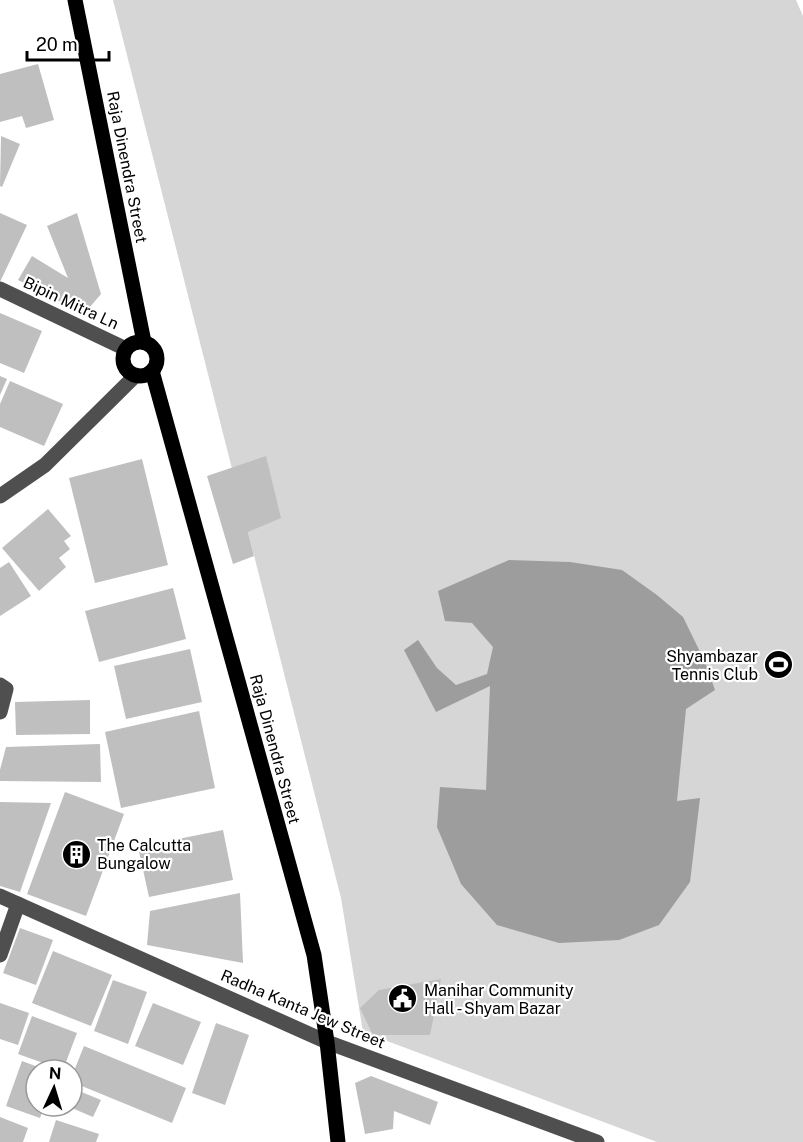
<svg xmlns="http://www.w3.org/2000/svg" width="803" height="1142" viewBox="0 0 803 1142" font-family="'Public Sans',sans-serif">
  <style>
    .green { fill: #d6d6d6 }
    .water { fill: #9d9d9d }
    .building { fill: #bfbfbf }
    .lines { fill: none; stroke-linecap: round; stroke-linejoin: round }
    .minor { stroke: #4f4f4f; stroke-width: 15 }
    .major { stroke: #000; stroke-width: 15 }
    .labels { text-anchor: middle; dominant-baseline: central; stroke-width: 4.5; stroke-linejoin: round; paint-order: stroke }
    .street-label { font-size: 16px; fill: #000; stroke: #fff }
    .poi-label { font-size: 16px; fill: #000; stroke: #fff; text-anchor: start }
  </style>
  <rect width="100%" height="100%" fill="#fff"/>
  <polygon class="green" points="113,0 796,0 803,16 803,1142 657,1142 363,1032 341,898"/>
  <polygon class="water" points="509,560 570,562 622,570 657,595 683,617 705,662 715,690 686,709 677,801 700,798 690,882 659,925 619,940 559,943 497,925 461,884 437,827 440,787 486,790 490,686 436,712 404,650 418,640 437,668 456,685 487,674 493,647 472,623 445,621 438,591"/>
  <g class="building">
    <polygon points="38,64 54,120 26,128 22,116 0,122 0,74"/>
    <polygon points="1,136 20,144 2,187 0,186"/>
    <polygon points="0,213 27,225 0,282"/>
    <polygon points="77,213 101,294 84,314 18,280 32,256 68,278 47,226"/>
    <polygon points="0,313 42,331 24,373 0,363"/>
    <polygon points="0,376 7,379 0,395"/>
    <polygon points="10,381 63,404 44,446 0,427 0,404"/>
    <polygon points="266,456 281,518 248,532 254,556 233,564 207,476"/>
    <polygon points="142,459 168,565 95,583 69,478"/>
    <polygon points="48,509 71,536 64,541 70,549 59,558 66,567 39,591 2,548"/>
    <polygon points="9,562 31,596 0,616 0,568"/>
    <polygon points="173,588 186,639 99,662 85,611"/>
    <polygon points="190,649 202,702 126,719 114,666"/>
    <polygon points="90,700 90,734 16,735 15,702"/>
    <polygon points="199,711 215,788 121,808 105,732"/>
    <polygon points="100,744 101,782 0,781 0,770 6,747"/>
    <polygon points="65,792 124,814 86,916 27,894"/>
    <polygon points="0,802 51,803 20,892 0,886"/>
    <polygon points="223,830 233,880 149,897 138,847"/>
    <polygon points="240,893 243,963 147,945 150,911"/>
    <polygon points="20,928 53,940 36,985 3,973"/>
    <polygon points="53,951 112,975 91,1026 32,1003"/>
    <polygon points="441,979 430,1035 373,1035 360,1008 379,990"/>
    <polygon points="113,980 147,992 128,1044 94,1031"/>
    <polygon points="0,1003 29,1013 18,1045 0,1039"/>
    <polygon points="153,1003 201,1022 183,1065 135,1046"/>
    <polygon points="32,1016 77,1033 63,1070 18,1054"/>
    <polygon points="216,1023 249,1035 225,1105 192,1093"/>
    <polygon points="84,1046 186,1088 172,1123 72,1082 72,1076"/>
    <polygon points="22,1061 46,1070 36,1070 36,1106 44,1106 40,1118 6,1106"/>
    <polygon points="371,1076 438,1102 430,1125 394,1111 393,1129 365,1134 355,1083"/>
    <polygon points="72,1088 101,1100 93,1117 67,1106 72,1106"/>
    <polygon points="0,1117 28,1128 23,1142 0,1142"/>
    <polygon points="56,1120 99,1134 96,1142 49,1142"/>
  </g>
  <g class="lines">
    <g class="minor">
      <polyline points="0,289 126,349"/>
      <polyline points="0,496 45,465 136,375"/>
      <polyline points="0,685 6,689 0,712"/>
      <polyline points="0,896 327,1042 597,1142"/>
      <polyline points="0,955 18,904"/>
    </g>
    <g class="major">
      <polyline points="75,0 144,342"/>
      <circle cx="140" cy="359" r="17"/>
      <polyline points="152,371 314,955 327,1042 338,1142"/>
    </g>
  </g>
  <defs>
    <symbol id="stadium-disc" viewBox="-11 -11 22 22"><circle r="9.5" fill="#000" stroke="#fff"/><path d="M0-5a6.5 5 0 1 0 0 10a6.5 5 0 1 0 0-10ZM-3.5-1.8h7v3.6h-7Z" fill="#fff"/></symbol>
    <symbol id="building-disc" viewBox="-11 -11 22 22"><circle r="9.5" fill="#000" stroke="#fff"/><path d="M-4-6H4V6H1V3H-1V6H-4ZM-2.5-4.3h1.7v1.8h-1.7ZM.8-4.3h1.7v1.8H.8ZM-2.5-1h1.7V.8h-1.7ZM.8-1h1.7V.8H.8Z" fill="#fff"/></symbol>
    <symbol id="civic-disc" viewBox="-11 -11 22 22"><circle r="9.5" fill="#000" stroke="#fff"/><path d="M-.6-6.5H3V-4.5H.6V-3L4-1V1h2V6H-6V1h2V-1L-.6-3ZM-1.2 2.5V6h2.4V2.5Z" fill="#fff"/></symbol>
  </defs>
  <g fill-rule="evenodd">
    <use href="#stadium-disc" x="762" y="648" width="33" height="33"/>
    <use href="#building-disc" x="60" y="838" width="33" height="33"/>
    <use href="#civic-disc" x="386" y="982" width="33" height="33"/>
  </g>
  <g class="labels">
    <g class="street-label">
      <text transform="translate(127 167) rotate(79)">Raja Dinendra Street</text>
      <text transform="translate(71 303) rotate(25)">Bipin Mitra Ln</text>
      <text transform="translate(275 749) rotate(75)">Raja Dinendra Street</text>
      <text transform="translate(303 1009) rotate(23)">Radha Kanta Jew Street</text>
    </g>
    <g class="poi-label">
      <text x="758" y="656" text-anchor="end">Shyambazar<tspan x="758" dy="18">Tennis Club</tspan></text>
      <text x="97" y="845">The Calcutta<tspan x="97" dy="18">Bungalow</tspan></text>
      <text x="424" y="990">Manihar Community<tspan x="424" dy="18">Hall - Shyam Bazar</tspan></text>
    </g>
  </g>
  <g transform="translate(54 1088) rotate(4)"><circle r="28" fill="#ffffff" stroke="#999999" stroke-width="1.5"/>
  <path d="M0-4.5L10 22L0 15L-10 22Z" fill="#000000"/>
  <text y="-9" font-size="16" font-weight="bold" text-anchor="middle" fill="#000000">N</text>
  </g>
  <path d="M27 51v9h82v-9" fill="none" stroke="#000000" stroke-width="3"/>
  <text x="36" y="51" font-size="18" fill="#000000" stroke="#ffffff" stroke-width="4.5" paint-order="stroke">20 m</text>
</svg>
